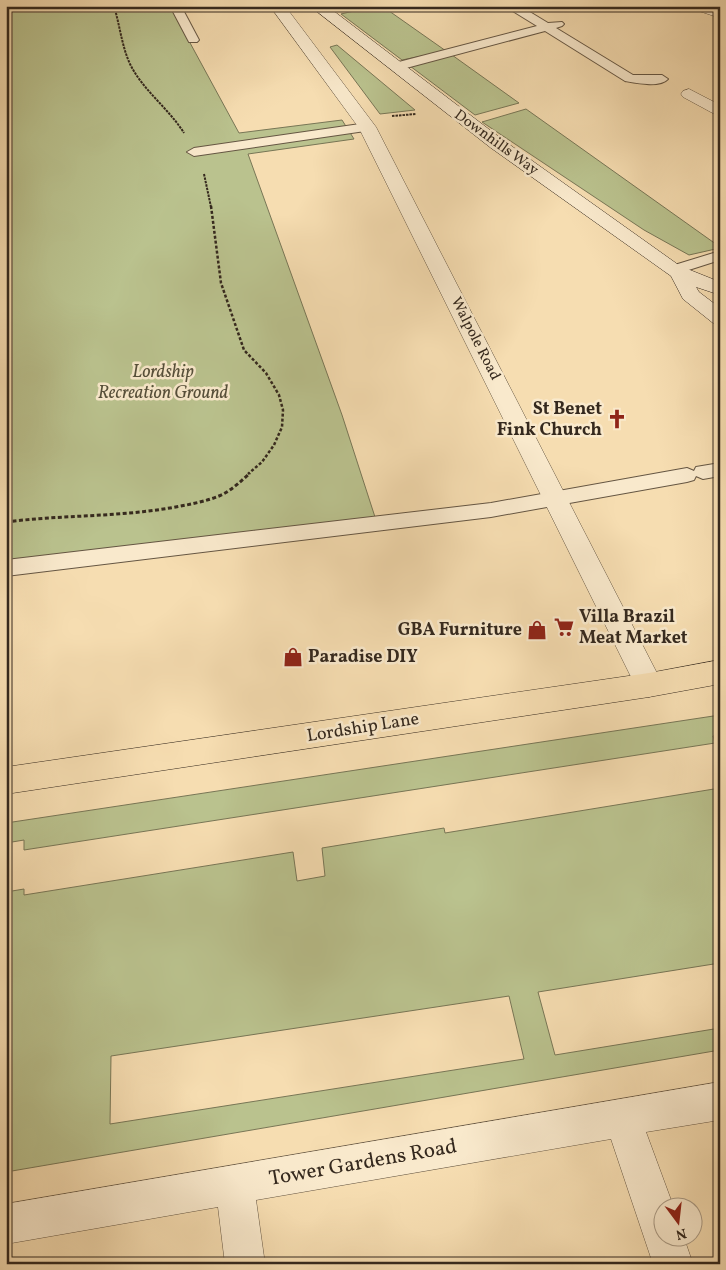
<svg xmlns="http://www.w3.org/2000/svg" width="726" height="1270" viewBox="0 0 726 1270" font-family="Vollkorn,serif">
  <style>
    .green { fill: #bac28e; stroke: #787656; fill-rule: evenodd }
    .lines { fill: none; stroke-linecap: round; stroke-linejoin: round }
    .lane-casing { stroke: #655643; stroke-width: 2 }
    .street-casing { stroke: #655643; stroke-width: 1 }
    .secondary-casing { stroke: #35291e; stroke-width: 1 }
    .primary-casing { stroke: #35291e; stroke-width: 1 }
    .path-far2 { stroke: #35291e; stroke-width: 2; stroke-dasharray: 2.5 1; stroke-linecap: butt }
    .path-far1 { stroke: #35291e; stroke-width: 2.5; stroke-dasharray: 3 2; stroke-linecap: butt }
    .path { stroke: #35291e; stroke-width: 3; stroke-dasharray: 4 2.5; stroke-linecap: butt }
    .lane { fill: #f9e9cc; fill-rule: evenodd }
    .street { fill: #f9e9cc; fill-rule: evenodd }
    .secondary { fill: #f9e9cc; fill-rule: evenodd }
    .primary { fill: #f6ddb1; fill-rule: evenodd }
    .labels { text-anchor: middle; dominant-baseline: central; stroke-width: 5; stroke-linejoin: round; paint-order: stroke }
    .far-street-label { font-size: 15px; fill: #35291e; stroke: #f9e9cc }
    .park-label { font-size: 18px; font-style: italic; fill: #564f3a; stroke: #f9e9cc }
    .poi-label { font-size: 18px; font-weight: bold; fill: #35291e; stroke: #f9e9cc; text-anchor: end }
    .street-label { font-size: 18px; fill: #35291e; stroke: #f9e9cc }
    .near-street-label { font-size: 21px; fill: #35291e; stroke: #f9e9cc }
  </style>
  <rect width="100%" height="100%" fill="#f6ddb1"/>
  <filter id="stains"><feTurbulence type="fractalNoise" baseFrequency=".004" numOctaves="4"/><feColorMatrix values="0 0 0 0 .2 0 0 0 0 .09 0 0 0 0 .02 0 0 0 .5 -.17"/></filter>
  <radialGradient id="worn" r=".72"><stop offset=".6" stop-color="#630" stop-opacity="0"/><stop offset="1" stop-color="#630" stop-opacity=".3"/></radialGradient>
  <g class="green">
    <polygon points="6,6 170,6 239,133 342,120 354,139 248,154 342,415 375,517 6,562"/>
    <polygon points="375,6 382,6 446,51 402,60 341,14"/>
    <polygon points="337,45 415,110 380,114 330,47"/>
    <polygon points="452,55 519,103 475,115 410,66"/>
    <polygon points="526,109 720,247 720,248 689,255 644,230 482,122"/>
    <polygon points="720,715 720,735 713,736 715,743 24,850 24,840 6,843 6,823"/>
    <path d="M720,788V963L538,992L555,1055L720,1028V1050L6,1172V1142L9,1141V1084H6V892L24,889V895L293,852L297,881L325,876L322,848L444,828L445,833ZM509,996L524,1059L110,1124L111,1056Z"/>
  </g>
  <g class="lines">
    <defs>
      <g id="lane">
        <polygon points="170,6 181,6 199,40 197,42 189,42"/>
        <path d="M511,6H520L548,23L562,22L564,24L562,26L556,28L633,75H662L668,79C660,88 636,83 625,81L545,31L395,71L389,67L391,64L537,26L511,10Z"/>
        <polygon points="367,123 374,127 372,130 194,156 187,152 194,148"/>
        <polygon points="720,251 720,260 673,275 668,273 665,270 668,267"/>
        <polygon points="720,463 720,476 703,479 696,476 694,480 687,482 491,517 6,576 6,560 491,503 687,468 694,471 696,467"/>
      </g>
      <g id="street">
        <polygon points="270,6 285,6 376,127 659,677 663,685 659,693 649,697 639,693 359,128"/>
        <polygon points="691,6 712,6 720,9 720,18 693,9"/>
        <polygon points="689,89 720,105 720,117 683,97 681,94 683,91"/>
        <polygon points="720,1082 720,1120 646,1132 674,1208 664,1208 664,1238 684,1238 693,1264 653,1264 611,1139 256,1200 265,1264 225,1264 218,1207 6,1244 6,1204"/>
      </g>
      <polygon id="secondary" points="310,6 327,6 503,140 680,266 720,282 720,295 696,287 699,292 720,308 720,324 713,323 683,299 671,276 491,148"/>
      <polygon id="primary" points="720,660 720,684 649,697 6,794 6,767 649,673"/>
    </defs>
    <use href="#lane" class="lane-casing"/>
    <use href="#street" class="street-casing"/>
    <use href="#secondary" class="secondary-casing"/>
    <use href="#primary" class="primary-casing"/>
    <g class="path-far2">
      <path d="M114,6C120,26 122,48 131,66C144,91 169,109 184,133"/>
      <polyline points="392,116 416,114"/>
      <polyline points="204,174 211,207"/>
    </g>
    <polyline class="path-far1" points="211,206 221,283 244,350 266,373 279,395 283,410 282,427 274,445 262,462 248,474"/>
    <path class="path" d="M6,522C61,515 116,517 170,508C187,505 204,502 219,496C231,491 240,482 250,473"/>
    <use href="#lane" class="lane"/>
    <use href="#street" class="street"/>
    <use href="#secondary" class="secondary"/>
    <use href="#primary" class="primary"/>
  </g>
  <defs>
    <symbol id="church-bare" viewBox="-9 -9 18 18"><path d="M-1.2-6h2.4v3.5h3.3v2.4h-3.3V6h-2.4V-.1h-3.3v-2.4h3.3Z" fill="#8f2418" stroke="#f9e9cc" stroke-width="2.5" paint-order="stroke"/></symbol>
    <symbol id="supermarket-bare" viewBox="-9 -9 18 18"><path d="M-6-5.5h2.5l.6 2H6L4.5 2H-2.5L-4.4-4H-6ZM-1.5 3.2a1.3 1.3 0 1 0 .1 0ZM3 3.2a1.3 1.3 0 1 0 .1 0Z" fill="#8f2418" stroke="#f9e9cc" stroke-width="2.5" paint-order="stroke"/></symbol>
    <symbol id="shop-bare" viewBox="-9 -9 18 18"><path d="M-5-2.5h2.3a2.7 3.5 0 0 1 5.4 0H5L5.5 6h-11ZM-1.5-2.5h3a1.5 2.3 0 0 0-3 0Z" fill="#8f2418" stroke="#f9e9cc" stroke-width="2.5" paint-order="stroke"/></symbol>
  </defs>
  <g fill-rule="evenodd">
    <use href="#church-bare" x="603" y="405" width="28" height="28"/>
    <use href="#supermarket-bare" x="550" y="613" width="28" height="28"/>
    <use href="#shop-bare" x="523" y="616" width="28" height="28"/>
    <use href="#shop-bare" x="279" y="643" width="28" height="28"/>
  </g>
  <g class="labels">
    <g class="far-street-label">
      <text transform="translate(496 143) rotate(36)">Downhills Way</text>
      <text transform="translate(475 339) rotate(63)">Walpole Road</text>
    </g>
    <g class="park-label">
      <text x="163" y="372">Lordship<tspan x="163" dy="21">Recreation Ground</tspan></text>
    </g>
    <g class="poi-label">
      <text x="602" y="409">St Benet<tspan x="602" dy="21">Fink Church</tspan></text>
      <text x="579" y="617" text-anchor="start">Villa Brazil<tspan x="579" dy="21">Meat Market</tspan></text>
      <text x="522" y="630">GBA Furniture</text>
      <text x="308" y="657" text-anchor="start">Paradise DIY</text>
    </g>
    <g class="street-label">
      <text transform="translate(363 728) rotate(-9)">Lordship Lane</text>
    </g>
    <g class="near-street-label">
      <text transform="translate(363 1163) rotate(-10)">Tower Gardens Road</text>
    </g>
  </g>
  <rect width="726" height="1270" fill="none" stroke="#f6ddb1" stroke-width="25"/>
  <rect x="8" y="8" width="711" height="1255" fill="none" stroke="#35291e" stroke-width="2.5"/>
  <rect x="12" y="12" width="701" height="1245" fill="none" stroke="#35291e"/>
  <g transform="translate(678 1222) rotate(165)"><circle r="24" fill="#f9e9cc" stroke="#ab9c86"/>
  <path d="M0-4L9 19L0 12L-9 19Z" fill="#8f2418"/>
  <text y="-8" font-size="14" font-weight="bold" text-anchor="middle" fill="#35291e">N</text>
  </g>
  <rect width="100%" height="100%" filter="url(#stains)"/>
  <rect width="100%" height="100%" fill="url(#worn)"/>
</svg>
